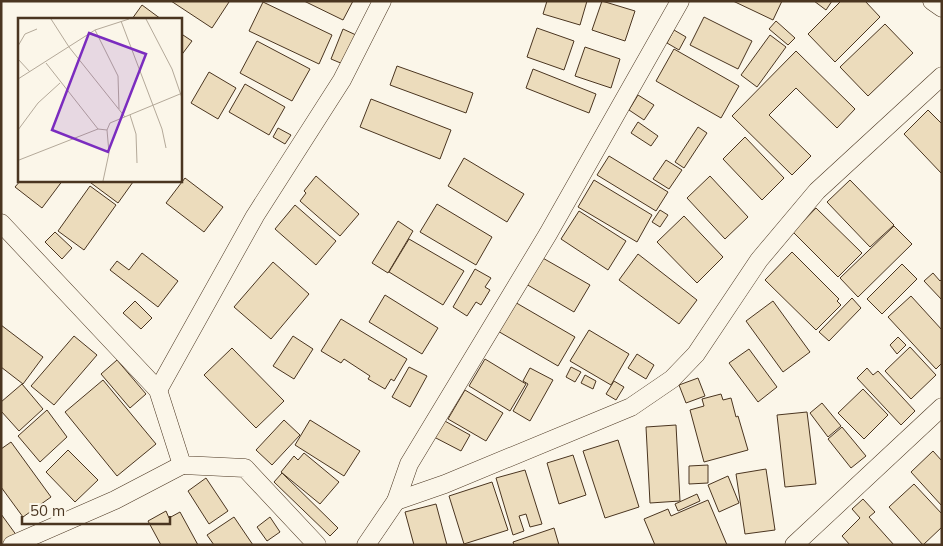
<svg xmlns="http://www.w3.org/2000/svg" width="943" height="546" viewBox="0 0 943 546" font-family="Mulish,sans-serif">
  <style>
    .building { fill: #ecdcbc; stroke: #4a3520 }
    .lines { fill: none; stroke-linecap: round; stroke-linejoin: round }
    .street-casing { stroke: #4a3520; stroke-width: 19 }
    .street { stroke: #fbf6e9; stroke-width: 18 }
    .inset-road { fill: none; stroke: #b4a999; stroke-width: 1 }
    .view { fill: #7b2cbf; fill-opacity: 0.15; stroke: #7b2cbf; stroke-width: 2.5 }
    .inset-edge { fill: none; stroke: #4a3520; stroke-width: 2.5 }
  </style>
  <rect width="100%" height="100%" fill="#fbf6e9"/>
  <g class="building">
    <polygon points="171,1 228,1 229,2 212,28"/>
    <polygon points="304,1 353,1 343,20"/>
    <polygon points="547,1 587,1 580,25 543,14"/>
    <polygon points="602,1 635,11 625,41 592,30"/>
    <polygon points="733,1 782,1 773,20"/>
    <polygon points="814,1 832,1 826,10"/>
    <polygon points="841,1 865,1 880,17 835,62 808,34"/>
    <polygon points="263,2 332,35 319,64 249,31"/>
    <polygon points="142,5 161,19 132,19"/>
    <polygon points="704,17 752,41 738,69 690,45"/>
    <polygon points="776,21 795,38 788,45 769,29"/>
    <polygon points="885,24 913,53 868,96 840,67"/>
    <polygon points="537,28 574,41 564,70 527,57"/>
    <polygon points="343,29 356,35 343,64 331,59"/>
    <polygon points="674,30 686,37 679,50 667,43"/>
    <polygon points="180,33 192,41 180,57"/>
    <polygon points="770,35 786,47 757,87 741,75"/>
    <polygon points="257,41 310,69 292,101 240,73"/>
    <polygon points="585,47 620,59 611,88 575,76"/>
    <polygon points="674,49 739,86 721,118 656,81"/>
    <polygon points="796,51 855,109 837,128 796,88 769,115 811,156 792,175 732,116"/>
    <polygon points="397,66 473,93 466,113 390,85"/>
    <polygon points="533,69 596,94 589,113 526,88"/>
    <polygon points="209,72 236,88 218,119 191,103"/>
    <polygon points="245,84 285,107 269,135 229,112"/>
    <polygon points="638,95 654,105 644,120 629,110"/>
    <polygon points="371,99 451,130 440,159 360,127"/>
    <polygon points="928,110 942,124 942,174 904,134"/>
    <polygon points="638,122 658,136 651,146 631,133"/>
    <polygon points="698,127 707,133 684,168 675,162"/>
    <polygon points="278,128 291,135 285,144 273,137"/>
    <polygon points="745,137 784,178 762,200 723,159"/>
    <polygon points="609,156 668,192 656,211 597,175"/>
    <polygon points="464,158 524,194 507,222 448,186"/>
    <polygon points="666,160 682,170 669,189 653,179"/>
    <polygon points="316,176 359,214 340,236 300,201 306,193 304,191"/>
    <polygon points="710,176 748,217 725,239 687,198"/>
    <polygon points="185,178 223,207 204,232 166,203"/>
    <polygon points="21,180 63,180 42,208 15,187"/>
    <polygon points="87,180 131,180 133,182 118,203"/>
    <polygon points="594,180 652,215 637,242 578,207"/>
    <polygon points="850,180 894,225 870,247 827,202"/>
    <polygon points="90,186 116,205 84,250 58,231"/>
    <polygon points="437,204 492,237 476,265 420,232"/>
    <polygon points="295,205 336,241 316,265 275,229"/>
    <polygon points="816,208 862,253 838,277 793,232"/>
    <polygon points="660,210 668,215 660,227 652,222"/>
    <polygon points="579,211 626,241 608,270 561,239"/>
    <polygon points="684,216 723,257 697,283 657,242"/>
    <polygon points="398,221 413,231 388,273 372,263"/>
    <polygon points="894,226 912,244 858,297 840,278"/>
    <polygon points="55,232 72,248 62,259 45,242"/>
    <polygon points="409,239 464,271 443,305 389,272"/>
    <polygon points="792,252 839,299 837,301 841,305 816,330 765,280"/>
    <polygon points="142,253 178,281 158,307 110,270 117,261 129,270"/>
    <polygon points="638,254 697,300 679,324 619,280"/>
    <polygon points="541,257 590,285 574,312 526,284"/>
    <polygon points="273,262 309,294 271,339 234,307"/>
    <polygon points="902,264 917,279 882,314 867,299"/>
    <polygon points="475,269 491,278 485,287 490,290 481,305 476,302 467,316 453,307"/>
    <polygon points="933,273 940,281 942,279 942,300 924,281"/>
    <polygon points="385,295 438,328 422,354 369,322"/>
    <polygon points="911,296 942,330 942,363 936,369 888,317"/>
    <polygon points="852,298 861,308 829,341 819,332"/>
    <polygon points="135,301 152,318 141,329 123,313"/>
    <polygon points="513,301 575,337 558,366 496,330"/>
    <polygon points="773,301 810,352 783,372 746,321"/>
    <polygon points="341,319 407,359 394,381 391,379 385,389 368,379 370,376 344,359 341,363 321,351"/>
    <polygon points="1,325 43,357 23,384 1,367"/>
    <polygon points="589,330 629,354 611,385 570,361"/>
    <polygon points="74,336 97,355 54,405 31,386"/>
    <polygon points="293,336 313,349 294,379 273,366"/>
    <polygon points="898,337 906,345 897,354 890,345"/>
    <polygon points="910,347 936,375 911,399 885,371"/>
    <polygon points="232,348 284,401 256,428 204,375"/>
    <polygon points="749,349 777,387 758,402 729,363"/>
    <polygon points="637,354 654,365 646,379 628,368"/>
    <polygon points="485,359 526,384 510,411 469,386"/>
    <polygon points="117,360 146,394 130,408 101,374"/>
    <polygon points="409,367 427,376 410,407 392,397"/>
    <polygon points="571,367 581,372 575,382 566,377"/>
    <polygon points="530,368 553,380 530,421 513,411 528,384 523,381"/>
    <polygon points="867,368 873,375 878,371 915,411 901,425 857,378"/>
    <polygon points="585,375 596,381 593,389 581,383"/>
    <polygon points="698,378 705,396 686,403 679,385"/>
    <polygon points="103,380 156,444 117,476 65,412"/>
    <polygon points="614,381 624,387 616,400 606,394"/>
    <polygon points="22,384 43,409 19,431 1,411 1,402"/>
    <polygon points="863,389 888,415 864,439 838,413"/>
    <polygon points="465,390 503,413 486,441 448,419"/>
    <polygon points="721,394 723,400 731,398 736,417 738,416 748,450 704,462 690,410 704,406 702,399"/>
    <polygon points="822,403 841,426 828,437 810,413"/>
    <polygon points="47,410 67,437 40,462 18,436"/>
    <polygon points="807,412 816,484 785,487 777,415"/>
    <polygon points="284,420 300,435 272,465 256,450"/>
    <polygon points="310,420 360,451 344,476 295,445"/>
    <polygon points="443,420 470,435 461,451 434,437"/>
    <polygon points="676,425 680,501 650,503 646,427"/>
    <polygon points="842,427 866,456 851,468 828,439"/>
    <polygon points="618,440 639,507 605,518 583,451"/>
    <polygon points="11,442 51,497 23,517 1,487 1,449"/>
    <polygon points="68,450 98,480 75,502 46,472"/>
    <polygon points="933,451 942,461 942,506 911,472"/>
    <polygon points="304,453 339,482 320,504 281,472 294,456 298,460"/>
    <polygon points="573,455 586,495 559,504 547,463"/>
    <polygon points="708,465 708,483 689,484 689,466"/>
    <polygon points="766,469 775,530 745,534 736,474"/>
    <polygon points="525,470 542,524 530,527 526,514 519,516 524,531 513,535 496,478"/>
    <polygon points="282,473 338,528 330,536 274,482"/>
    <polygon points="728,476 739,503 719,512 708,485"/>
    <polygon points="206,478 228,511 209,524 188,491"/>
    <polygon points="492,482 508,530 464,544 449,496"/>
    <polygon points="914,484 942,514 942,527 923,545 889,507"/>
    <polygon points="697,494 700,501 678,511 675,504"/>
    <polygon points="863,499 875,512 869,517 894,545 850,545 842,536 860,518 852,509"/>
    <polygon points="708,500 727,545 655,545 644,519 668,509 671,516"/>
    <polygon points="436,504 447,545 414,545 405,512"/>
    <polygon points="166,511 169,518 180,512 198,545 161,545 148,521"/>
    <polygon points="1,514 17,536 5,545 1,545"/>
    <polygon points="234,517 253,545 214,545 207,535"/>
    <polygon points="270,517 280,532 267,541 257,527"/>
    <polygon points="554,528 559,545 514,545 513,542"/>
  </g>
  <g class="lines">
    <defs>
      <g id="street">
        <polyline points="932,1 942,8"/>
        <polyline points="1,223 158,390 182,465 245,468 317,545"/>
        <polyline points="158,390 255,216 342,80 382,1"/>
        <polyline points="396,501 445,484 631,407 672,379 696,354 759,260 817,191 942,76"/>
        <polyline points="12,545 115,500 182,465"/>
        <polyline points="366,545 396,501 409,464 548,234 680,1"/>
        <polyline points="794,545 942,407"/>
      </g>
    </defs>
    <use href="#street" class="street-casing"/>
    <use href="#street" class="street"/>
  </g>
  <g transform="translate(18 18)">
    <rect width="164" height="164" fill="#fbf6e9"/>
    <path class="inset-road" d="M33,1L51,29L107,99M128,1L154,51L164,80M103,3L144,111L148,130M77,12L100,58L101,91M0,28L7,16L19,11M0,41L12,54M28,45L80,111M0,61L77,12L111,1M112,97L118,116L119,145M0,112L20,85L42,65M1,142L80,111L89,112L92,105L162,76M85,163L91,135L89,112"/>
    <path class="view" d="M71,15L128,36L90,134L34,112Z"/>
    <rect width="164" height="164" class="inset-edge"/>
  </g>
  <rect width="943" height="546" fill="none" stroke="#4a3520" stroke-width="5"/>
  <path d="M22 516v8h148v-8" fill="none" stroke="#4a3520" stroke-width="2.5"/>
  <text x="30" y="516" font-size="15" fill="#4a3520" stroke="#fbf6e9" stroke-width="4" paint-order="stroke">50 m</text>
</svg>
